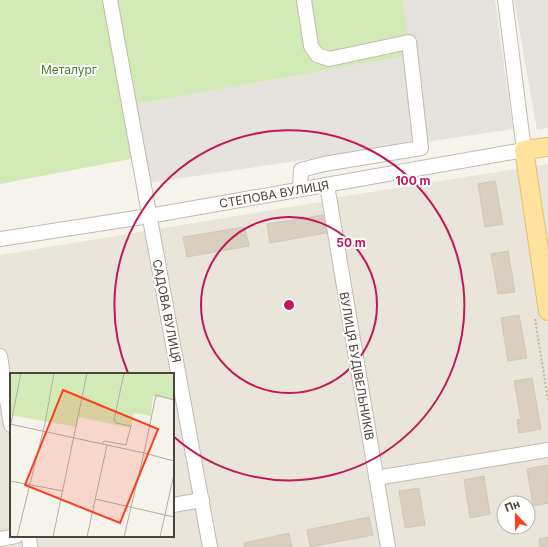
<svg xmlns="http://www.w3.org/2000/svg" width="548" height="547" viewBox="0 0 548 547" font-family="Inter,sans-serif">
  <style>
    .residential { fill: #eae5da; fill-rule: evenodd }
    .industrial { fill: #e6e2dd }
    .green { fill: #d2eab5 }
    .building { fill: #d8cfc1; stroke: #d3c7b4 }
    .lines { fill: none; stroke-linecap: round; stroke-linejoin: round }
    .minor-casing { stroke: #c2bbae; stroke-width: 16 }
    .major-casing { stroke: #e6c16a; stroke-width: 20 }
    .path { stroke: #c4b79f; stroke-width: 2; stroke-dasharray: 2 2; stroke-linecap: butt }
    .minor { stroke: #fff; stroke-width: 14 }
    .major { stroke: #ffe39c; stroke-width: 18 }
    .ring { fill: none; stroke: #c2185b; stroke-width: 2 }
    .labels { text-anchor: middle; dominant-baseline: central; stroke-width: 4; stroke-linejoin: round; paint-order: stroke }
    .park-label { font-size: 12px; fill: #4a7f2a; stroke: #fff }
    .street-label { font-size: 12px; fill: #4b4439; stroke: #fff }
    .inset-road { fill: none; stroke: #b2ada4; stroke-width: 1 }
    .view { fill: #fc3f1d; fill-opacity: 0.15; stroke: #fc3f1d; stroke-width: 2 }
    .inset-edge { fill: none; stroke: #4b4439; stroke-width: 2 }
    .centre { fill: #c2185b; stroke: #fff; stroke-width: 2 }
    .ring-label { font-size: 12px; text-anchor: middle; font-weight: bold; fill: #c2185b; stroke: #fff; stroke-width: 4; stroke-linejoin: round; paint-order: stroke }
  </style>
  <rect width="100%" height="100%" fill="#f6f3ec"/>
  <path class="residential" d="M548,164V547H0V255L327,201L333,198ZM11,374H173V536H11ZM504,503H528V527H504Z"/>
  <g class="industrial">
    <polygon points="402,0 495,0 513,129 148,183 128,105 410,55"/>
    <polygon points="514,0 548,0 548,128 537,130"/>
  </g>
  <polygon class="green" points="0,0 402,0 411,55 129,105 141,157 0,184"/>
  <g class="building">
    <polygon points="495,181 503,224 485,227 478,184"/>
    <polygon points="323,215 326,233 270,243 267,224"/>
    <polygon points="245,227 249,246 187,257 183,237"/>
    <polygon points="508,251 515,292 498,294 491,254"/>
    <polygon points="519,315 527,358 508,361 501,318"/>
    <polygon points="532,378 541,429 519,433 517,420 521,419 514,381"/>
    <polygon points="547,465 548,503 533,506 527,469"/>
    <polygon points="484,476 490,514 470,518 464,480"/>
    <polygon points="419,488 425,525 405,528 399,491"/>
    <polygon points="369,517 373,535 310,547 307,530"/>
    <polygon points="289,533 292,547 244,547 244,543"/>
    <polygon points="548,537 548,547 540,547 539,539"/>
  </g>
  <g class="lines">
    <defs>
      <g id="minor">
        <polyline points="110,0 210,547"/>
        <polyline points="327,185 388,547"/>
        <polyline points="300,188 301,170 324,164 421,148 409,42 329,59 317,55 311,46 304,0"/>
        <polyline points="0,239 149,216 524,150 505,0"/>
        <polyline points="0,356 11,425"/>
        <polyline points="376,478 548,450"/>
        <polyline points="173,505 202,500"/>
        <polyline points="29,536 30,547"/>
        <polyline points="0,539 16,536"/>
      </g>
      <polyline id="major" points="548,147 524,150 548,311"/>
    </defs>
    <use href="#minor" class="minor-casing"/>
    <use href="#major" class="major-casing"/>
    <polyline class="path" points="535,319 548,400"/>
    <use href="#minor" class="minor"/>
    <use href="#major" class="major"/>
  </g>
  <g class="ring">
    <circle cx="289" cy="305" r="88"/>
    <path d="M128 373A175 175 0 1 1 173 436"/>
  </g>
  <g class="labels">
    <g class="park-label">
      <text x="69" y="69">Металург</text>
    </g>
    <g class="street-label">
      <text transform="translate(274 194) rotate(-10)">СТЕПОВА ВУЛИЦЯ</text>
      <text transform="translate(167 311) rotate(79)">САДОВА ВУЛИЦЯ</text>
      <text transform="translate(357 366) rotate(80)">ВУЛИЦЯ БУДІВЕЛЬНИКІВ</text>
    </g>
  </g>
  <g transform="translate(10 373)">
    <rect width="164" height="164" fill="#f6f3ec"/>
    <path d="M0,0H164V27L143,23L141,43L124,40L121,55L68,44L67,54L0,42Z" fill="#d2eab5"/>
    <path class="inset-road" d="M0,51L134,80L146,22L164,27M0,55L11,0M92,71L94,68L116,72L121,53L106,50L104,47L114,0M0,108L53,118M85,126L164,144M7,164L35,50L44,0M43,164L77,0M77,164L97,72M114,164L134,80L164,88M150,164L164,101"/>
    <path class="view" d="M53,17L148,56L110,150L15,112Z"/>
    <rect width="164" height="164" class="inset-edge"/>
  </g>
  <circle cx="289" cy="305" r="6" class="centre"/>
  <g class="ring-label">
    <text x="413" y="185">100 m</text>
    <text x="351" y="247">50 m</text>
  </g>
  <g transform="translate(516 515) rotate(338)"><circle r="19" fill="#ffffff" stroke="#b7b4b0"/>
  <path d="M0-3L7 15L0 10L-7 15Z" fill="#fc3f1d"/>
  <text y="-6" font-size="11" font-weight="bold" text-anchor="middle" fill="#4b4439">Пн</text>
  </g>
</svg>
